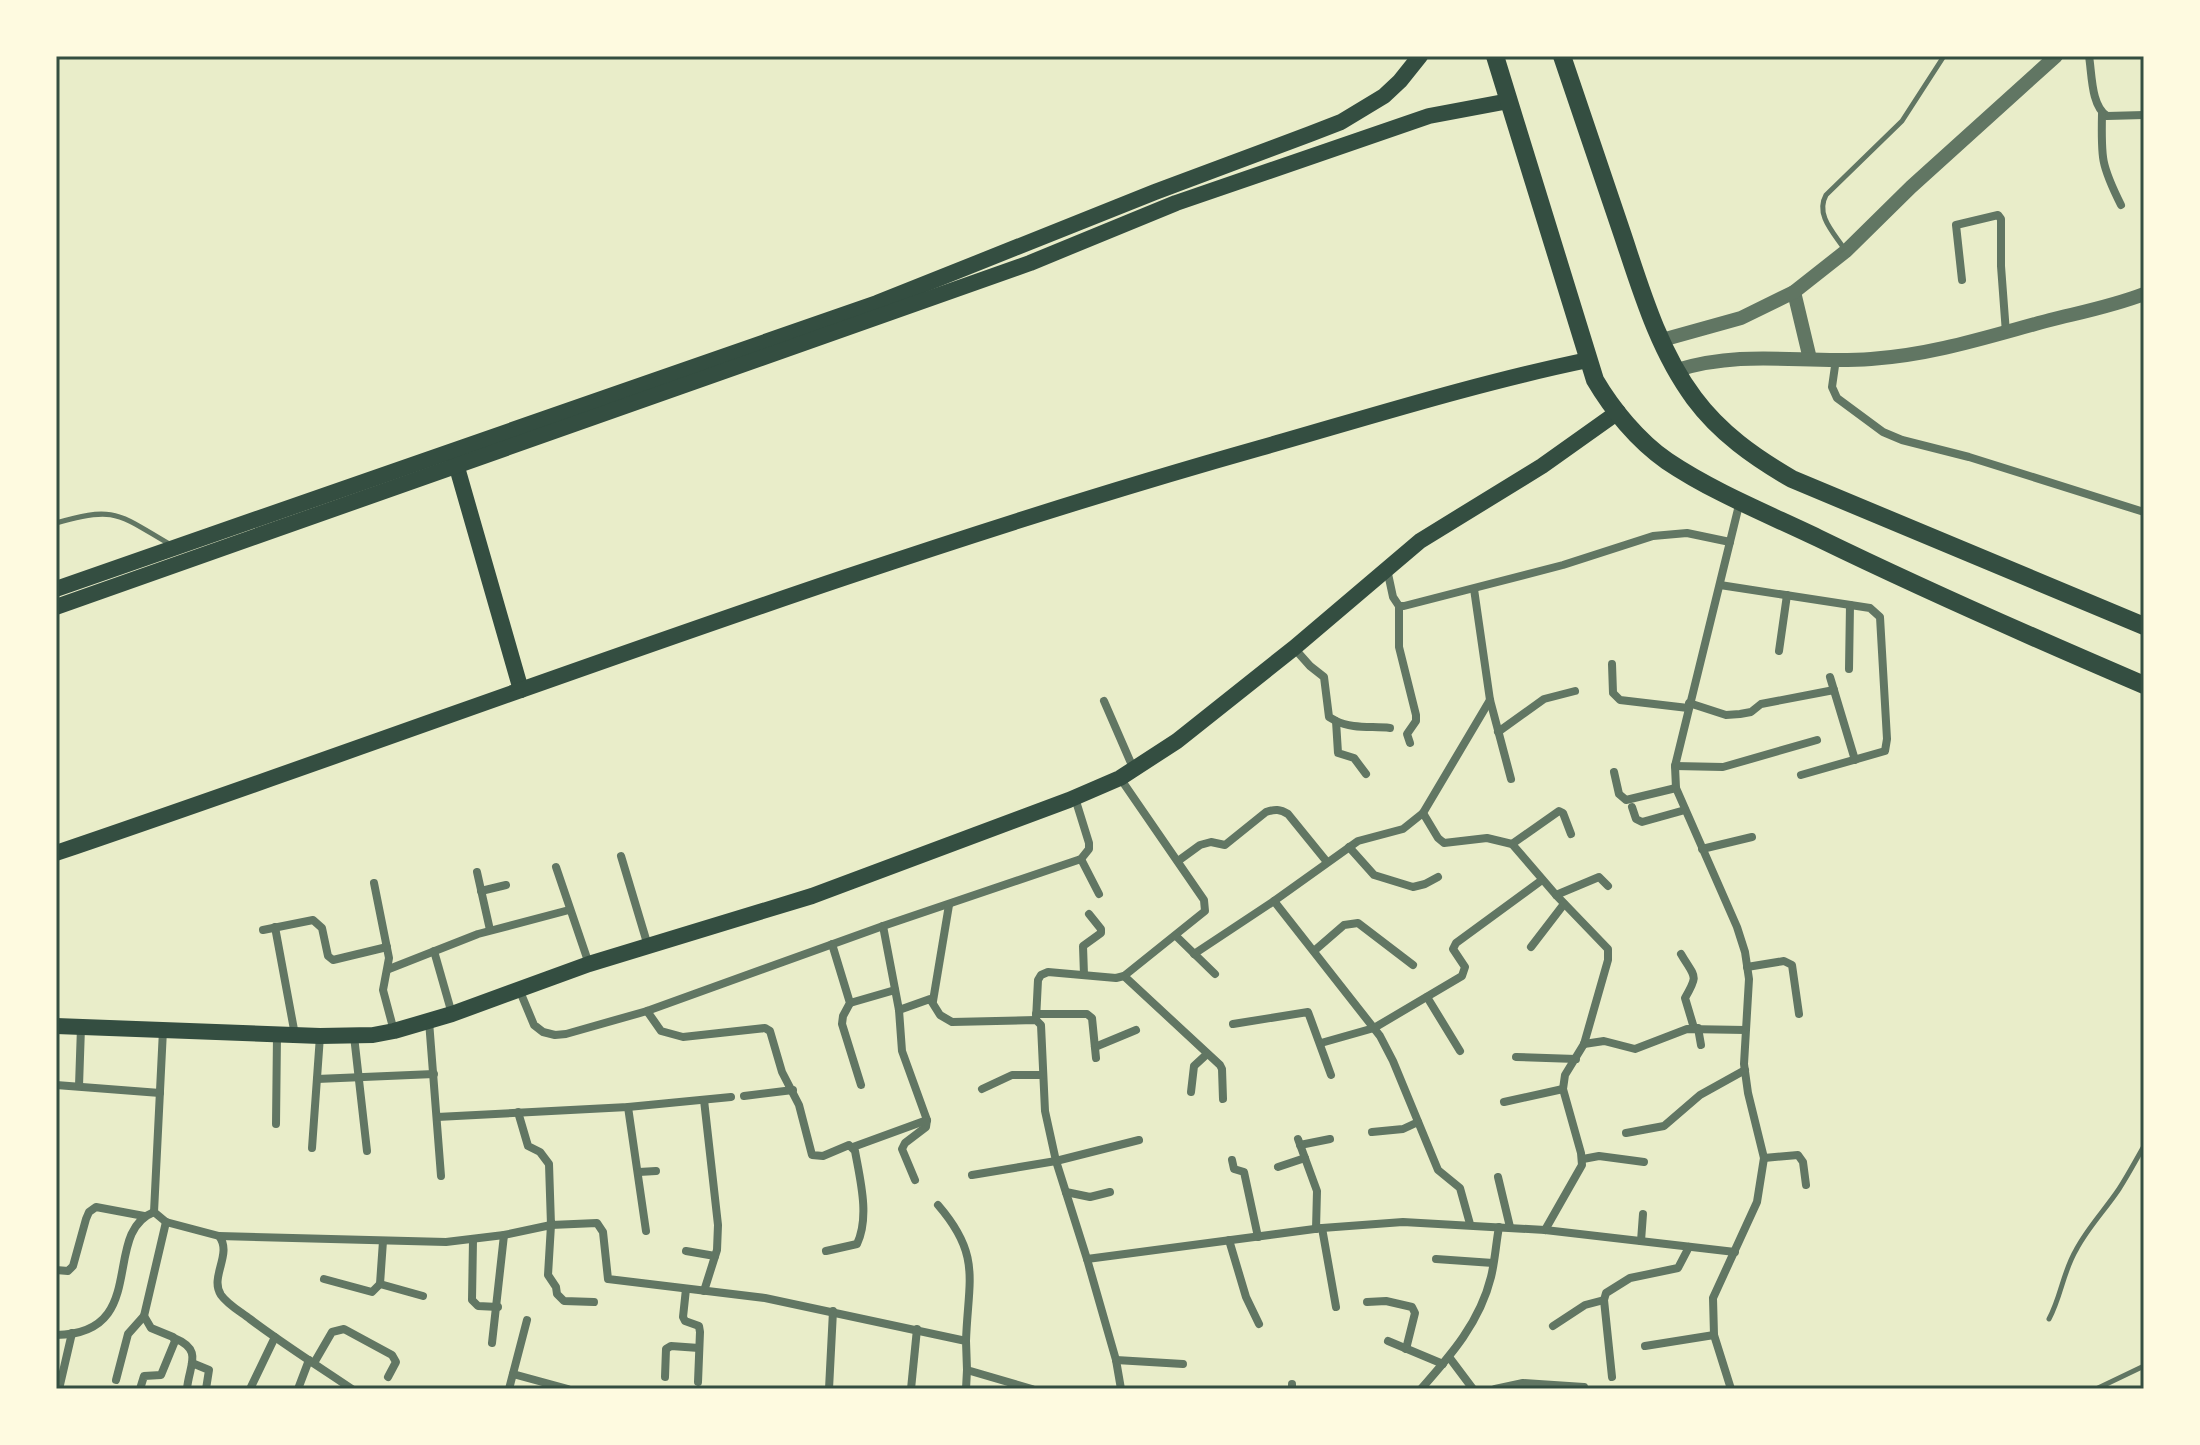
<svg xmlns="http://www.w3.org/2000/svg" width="2200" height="1445" viewBox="0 0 2200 1445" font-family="Commissioner,sans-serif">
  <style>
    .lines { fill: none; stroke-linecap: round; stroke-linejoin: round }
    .service { stroke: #617663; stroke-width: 5 }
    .minor { stroke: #617663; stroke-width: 8 }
    .tertiary { stroke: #617663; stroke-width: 14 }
    .secondary { stroke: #344e41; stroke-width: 16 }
    .primary { stroke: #344e41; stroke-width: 18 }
    .neatline { fill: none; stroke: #344e41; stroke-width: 3 }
  </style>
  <rect width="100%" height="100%" fill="#e9edc9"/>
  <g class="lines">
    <g class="service">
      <path d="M1845,250C1834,233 1815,215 1826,195L1902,121L1944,56"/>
      <path d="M56,523C116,505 119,515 171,545"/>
      <path d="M2049,1319C2061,1297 2063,1272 2076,1250C2088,1227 2105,1210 2119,1189C2128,1175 2136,1160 2144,1146"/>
      <polyline points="2096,1389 2144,1366"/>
    </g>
    <g class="minor">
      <path d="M2089,56C2092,74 2091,106 2107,116L2144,115"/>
      <path d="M2102,114C2101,158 2101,165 2121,205"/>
      <polyline points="1962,280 1956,225 1998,215 2001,219 2001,266 2006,333"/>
      <polyline points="1836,359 1832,387 1837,398 1883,432 1902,440 1969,457 2144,512"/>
      <polyline points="1387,569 1393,597 1399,606 1404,606 1563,565 1653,536 1687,533 1730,542"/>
      <polyline points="1720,585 1870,608 1880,617 1887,739 1885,751 1801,775"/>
      <polyline points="1474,589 1490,700 1511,779"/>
      <polyline points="1399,606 1399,647 1416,715 1416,721 1407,734 1410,743"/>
      <polyline points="1294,648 1310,666 1324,677 1329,717 1336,721 1338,753 1354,758 1366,774"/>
      <polyline points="1779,651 1787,595"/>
      <polyline points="1612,664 1613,693 1620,700 1688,708"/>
      <polyline points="1849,669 1850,605"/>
      <polyline points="1830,677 1855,760"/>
      <polyline points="1104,701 1134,770"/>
      <polyline points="1689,703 1726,715 1740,714 1751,712 1761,704 1834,690"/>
      <path d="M1336,721C1352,729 1372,726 1390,728"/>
      <polyline points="1498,732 1544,699 1575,691"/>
      <polyline points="1675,766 1723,767 1817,740"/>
      <polyline points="1614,772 1619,794 1626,800 1676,788"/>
      <polyline points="1632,807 1636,819 1642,822 1685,810"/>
      <polyline points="1423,813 1438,838 1444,843 1487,838 1512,844 1556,895 1608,949 1608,960 1584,1044 1565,1075 1563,1089 1581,1153 1582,1165 1545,1230"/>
      <polyline points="1512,844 1559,811 1563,813 1571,834"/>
      <polyline points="1349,847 1374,875 1413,887 1425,884 1438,877"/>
      <polyline points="1702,849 1752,837"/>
      <polyline points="621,856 648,946"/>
      <polyline points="1081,859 1099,894"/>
      <path d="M1178,861L1200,845L1211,842L1225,845L1266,812C1275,809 1280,809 1288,814L1327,862"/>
      <polyline points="556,867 589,964"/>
      <polyline points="477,872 490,930"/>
      <polyline points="374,883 389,958 383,990 394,1031"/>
      <polyline points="481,891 506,885"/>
      <polyline points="1556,895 1599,877 1608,886"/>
      <polyline points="1274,901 1380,1036 1393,1061 1438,1170 1460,1188 1470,1224"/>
      <polyline points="883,926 899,1010 902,1051 927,1120 926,1127 905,1143 902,1149 915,1180"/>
      <polyline points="275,927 295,1035"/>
      <polyline points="263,930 313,920 322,928 328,956 333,960 387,947"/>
      <polyline points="1176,936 1215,974"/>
      <polyline points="832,944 850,1003 843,1016 842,1024 861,1085"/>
      <polyline points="1531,947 1564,904"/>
      <polyline points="434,951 452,1014"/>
      <polyline points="1314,951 1344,925 1358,923 1413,965"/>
      <polyline points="1194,954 1274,901 1358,841 1403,829 1423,813 1490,700"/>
      <path d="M1681,954C1695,978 1699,974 1685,998L1694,1028"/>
      <polyline points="1747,967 1784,961 1792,965 1799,1014"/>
      <polyline points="389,969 478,934 569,910"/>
      <polyline points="1084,975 1083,946 1101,933 1101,929 1089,914"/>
      <polyline points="1124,976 1220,1065 1222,1069 1223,1099"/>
      <polyline points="519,989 534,1025 543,1032 555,1035 566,1034 647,1011 883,926 1081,859 1089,849 1089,843 1075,798"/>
      <polyline points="1427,997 1460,1051"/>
      <polyline points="933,1001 949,905"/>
      <polyline points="850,1003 895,990"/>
      <polyline points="899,1010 930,999 940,1015 952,1022 1036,1020 1041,1025 1045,1111 1056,1161 1087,1259 1116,1360 1121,1389"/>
      <path d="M647,1011L661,1031L683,1037L765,1028L770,1031L782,1072L799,1105L812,1155L823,1156L849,1145L855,1151C860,1179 870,1217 857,1244L826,1251"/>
      <polyline points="1036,1014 1087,1014 1092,1018 1096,1058"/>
      <polyline points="1036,1020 1038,980 1041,975 1048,972 1116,978 1124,976 1205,911 1204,900 1120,778"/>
      <polyline points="429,1021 441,1176"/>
      <polyline points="1233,1024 1308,1012 1331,1075"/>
      <polyline points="1698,1028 1701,1045"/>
      <path d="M163,1030L154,1212L166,1222L219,1236C233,1254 209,1277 221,1295C228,1305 241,1312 250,1319C283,1344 318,1366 352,1389"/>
      <polyline points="354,1036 367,1151"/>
      <polyline points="1321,1043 1374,1028 1462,976 1465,967 1453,949 1456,943 1542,880"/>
      <polyline points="1584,1044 1604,1041 1635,1049 1687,1029 1745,1030"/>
      <polyline points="1095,1047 1136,1030"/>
      <polyline points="1516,1057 1576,1059"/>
      <polyline points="317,1079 434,1074"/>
      <polyline points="56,1085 160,1093"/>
      <polyline points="79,1086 81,1027"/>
      <polyline points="982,1089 1012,1075 1043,1075"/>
      <polyline points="1191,1092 1194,1066 1207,1054"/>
      <polyline points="744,1096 793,1090"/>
      <polyline points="1504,1102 1563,1089"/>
      <polyline points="628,1107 646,1231"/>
      <polyline points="518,1112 528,1146 540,1152 549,1164 551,1225 597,1223 603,1232 608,1279 765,1298 966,1341 967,1370 1032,1389"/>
      <polyline points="437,1117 628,1107 731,1097"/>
      <polyline points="276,1124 277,1035"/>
      <polyline points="1372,1132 1403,1129 1418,1122"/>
      <polyline points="1626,1133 1664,1126 1700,1095 1745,1070"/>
      <polyline points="1298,1139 1317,1191 1316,1229"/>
      <polyline points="1300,1145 1330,1139"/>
      <polyline points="853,1147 927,1120"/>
      <polyline points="312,1148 320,1036"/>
      <polyline points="1764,1158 1798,1155 1803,1162 1806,1185"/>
      <polyline points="1583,1159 1599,1156 1644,1162"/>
      <polyline points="1232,1160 1234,1169 1244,1172 1258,1237"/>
      <polyline points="1278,1167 1305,1158"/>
      <polyline points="639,1172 656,1171"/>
      <polyline points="972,1175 1056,1161 1139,1140"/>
      <polyline points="1498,1177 1510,1227"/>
      <polyline points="1066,1192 1090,1197 1110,1192"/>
      <path d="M938,1205C982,1256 968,1280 966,1341"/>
      <polyline points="1322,1228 1336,1307"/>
      <polyline points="219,1236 446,1242 504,1235 551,1225 548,1275 556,1287 557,1294 564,1301 594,1302"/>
      <polyline points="473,1240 472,1300 478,1306 498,1307"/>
      <polyline points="1229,1240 1246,1297 1259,1324"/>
      <polyline points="1641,1241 1643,1214"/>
      <polyline points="686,1251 715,1256"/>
      <polyline points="1087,1259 1322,1228 1403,1222 1545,1230 1735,1252"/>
      <polyline points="1436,1259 1493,1263"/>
      <polyline points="56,1270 68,1271 73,1266 86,1219 89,1212 96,1207 144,1216"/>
      <polyline points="324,1279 372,1292 380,1284 383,1241"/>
      <polyline points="380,1284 423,1296"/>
      <polyline points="686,1289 683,1317 685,1321 699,1326 700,1332 698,1382"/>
      <polyline points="704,1291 717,1250 718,1225 704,1100"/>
      <polyline points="1367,1302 1386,1301 1412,1307 1415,1313 1406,1349"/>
      <polyline points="1553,1326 1585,1305 1604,1300"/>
      <path d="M56,1335C151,1334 100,1233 154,1212"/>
      <path d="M174,1338C204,1350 189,1365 187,1389"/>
      <polyline points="1388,1341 1443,1364"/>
      <polyline points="492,1343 504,1235"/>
      <polyline points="1645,1346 1714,1335"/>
      <polyline points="1449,1357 1473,1389"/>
      <polyline points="1116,1360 1183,1364"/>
      <polyline points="192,1363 209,1370 206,1389"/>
      <polyline points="314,1363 332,1332 344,1329 392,1355 396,1362 388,1377"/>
      <polyline points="513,1374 568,1389"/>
      <polyline points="665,1377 666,1349 671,1346 699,1348"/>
      <polyline points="1612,1377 1604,1300 1606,1293 1630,1278 1678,1268 1689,1247"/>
      <polyline points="116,1380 128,1334 144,1316"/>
      <polyline points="59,1389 72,1333"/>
      <polyline points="140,1389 144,1376 161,1375 175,1341 173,1337 151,1328 144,1316 166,1222"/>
      <polyline points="250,1389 275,1337"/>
      <polyline points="298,1389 309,1360"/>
      <polyline points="509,1389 527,1320"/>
      <polyline points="829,1389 833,1311"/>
      <polyline points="911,1389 917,1329"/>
      <polyline points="966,1389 967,1370"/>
      <polyline points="1292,1389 1292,1384"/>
      <path d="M1421,1389C1451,1355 1480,1322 1491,1277C1495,1261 1496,1243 1499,1227"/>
      <polyline points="1495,1389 1523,1383 1584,1387"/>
      <polyline points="1731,1389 1714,1335 1713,1298 1757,1202 1764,1158 1748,1093 1744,1064 1749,979 1745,952 1737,927 1676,788 1675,766 1740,501"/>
    </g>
    <g class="tertiary">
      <polyline points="1794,292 1810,359"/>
      <polyline points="1662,340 1741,318 1794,292 1846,251 1911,187 2056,56"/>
      <path d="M1677,370C1746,349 1802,364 1871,359C1933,355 1990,336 2050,320C2082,312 2113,306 2144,294"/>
    </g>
    <g class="secondary">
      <polyline points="454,457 521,690"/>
      <polyline points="56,589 877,303 1155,192 1310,134 1341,122 1384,96 1400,81 1420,56"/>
      <polyline points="56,607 1030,263 1176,203 1429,116 1509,101"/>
      <path d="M56,853C457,717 852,563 1260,448C1369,417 1477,383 1588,360"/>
      <polyline points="56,1026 320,1036 373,1035 394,1031 452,1014 589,964 812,896 1069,800 1120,778 1177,741 1294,648 1420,541 1542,466 1618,412"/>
    </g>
    <g class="primary">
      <path d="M1495,56L1595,380C1612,409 1638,441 1667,461C1713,492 1768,514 1818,538C1925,590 2034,638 2144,685"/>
      <path d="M1562,56C1582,116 1603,176 1623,236C1641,290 1659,351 1694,398C1720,433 1754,457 1792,479L2144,626"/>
    </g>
  </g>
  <rect width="2200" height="1445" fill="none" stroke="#fefae0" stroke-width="116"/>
  <rect x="58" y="58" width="2084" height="1329" class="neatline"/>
</svg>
